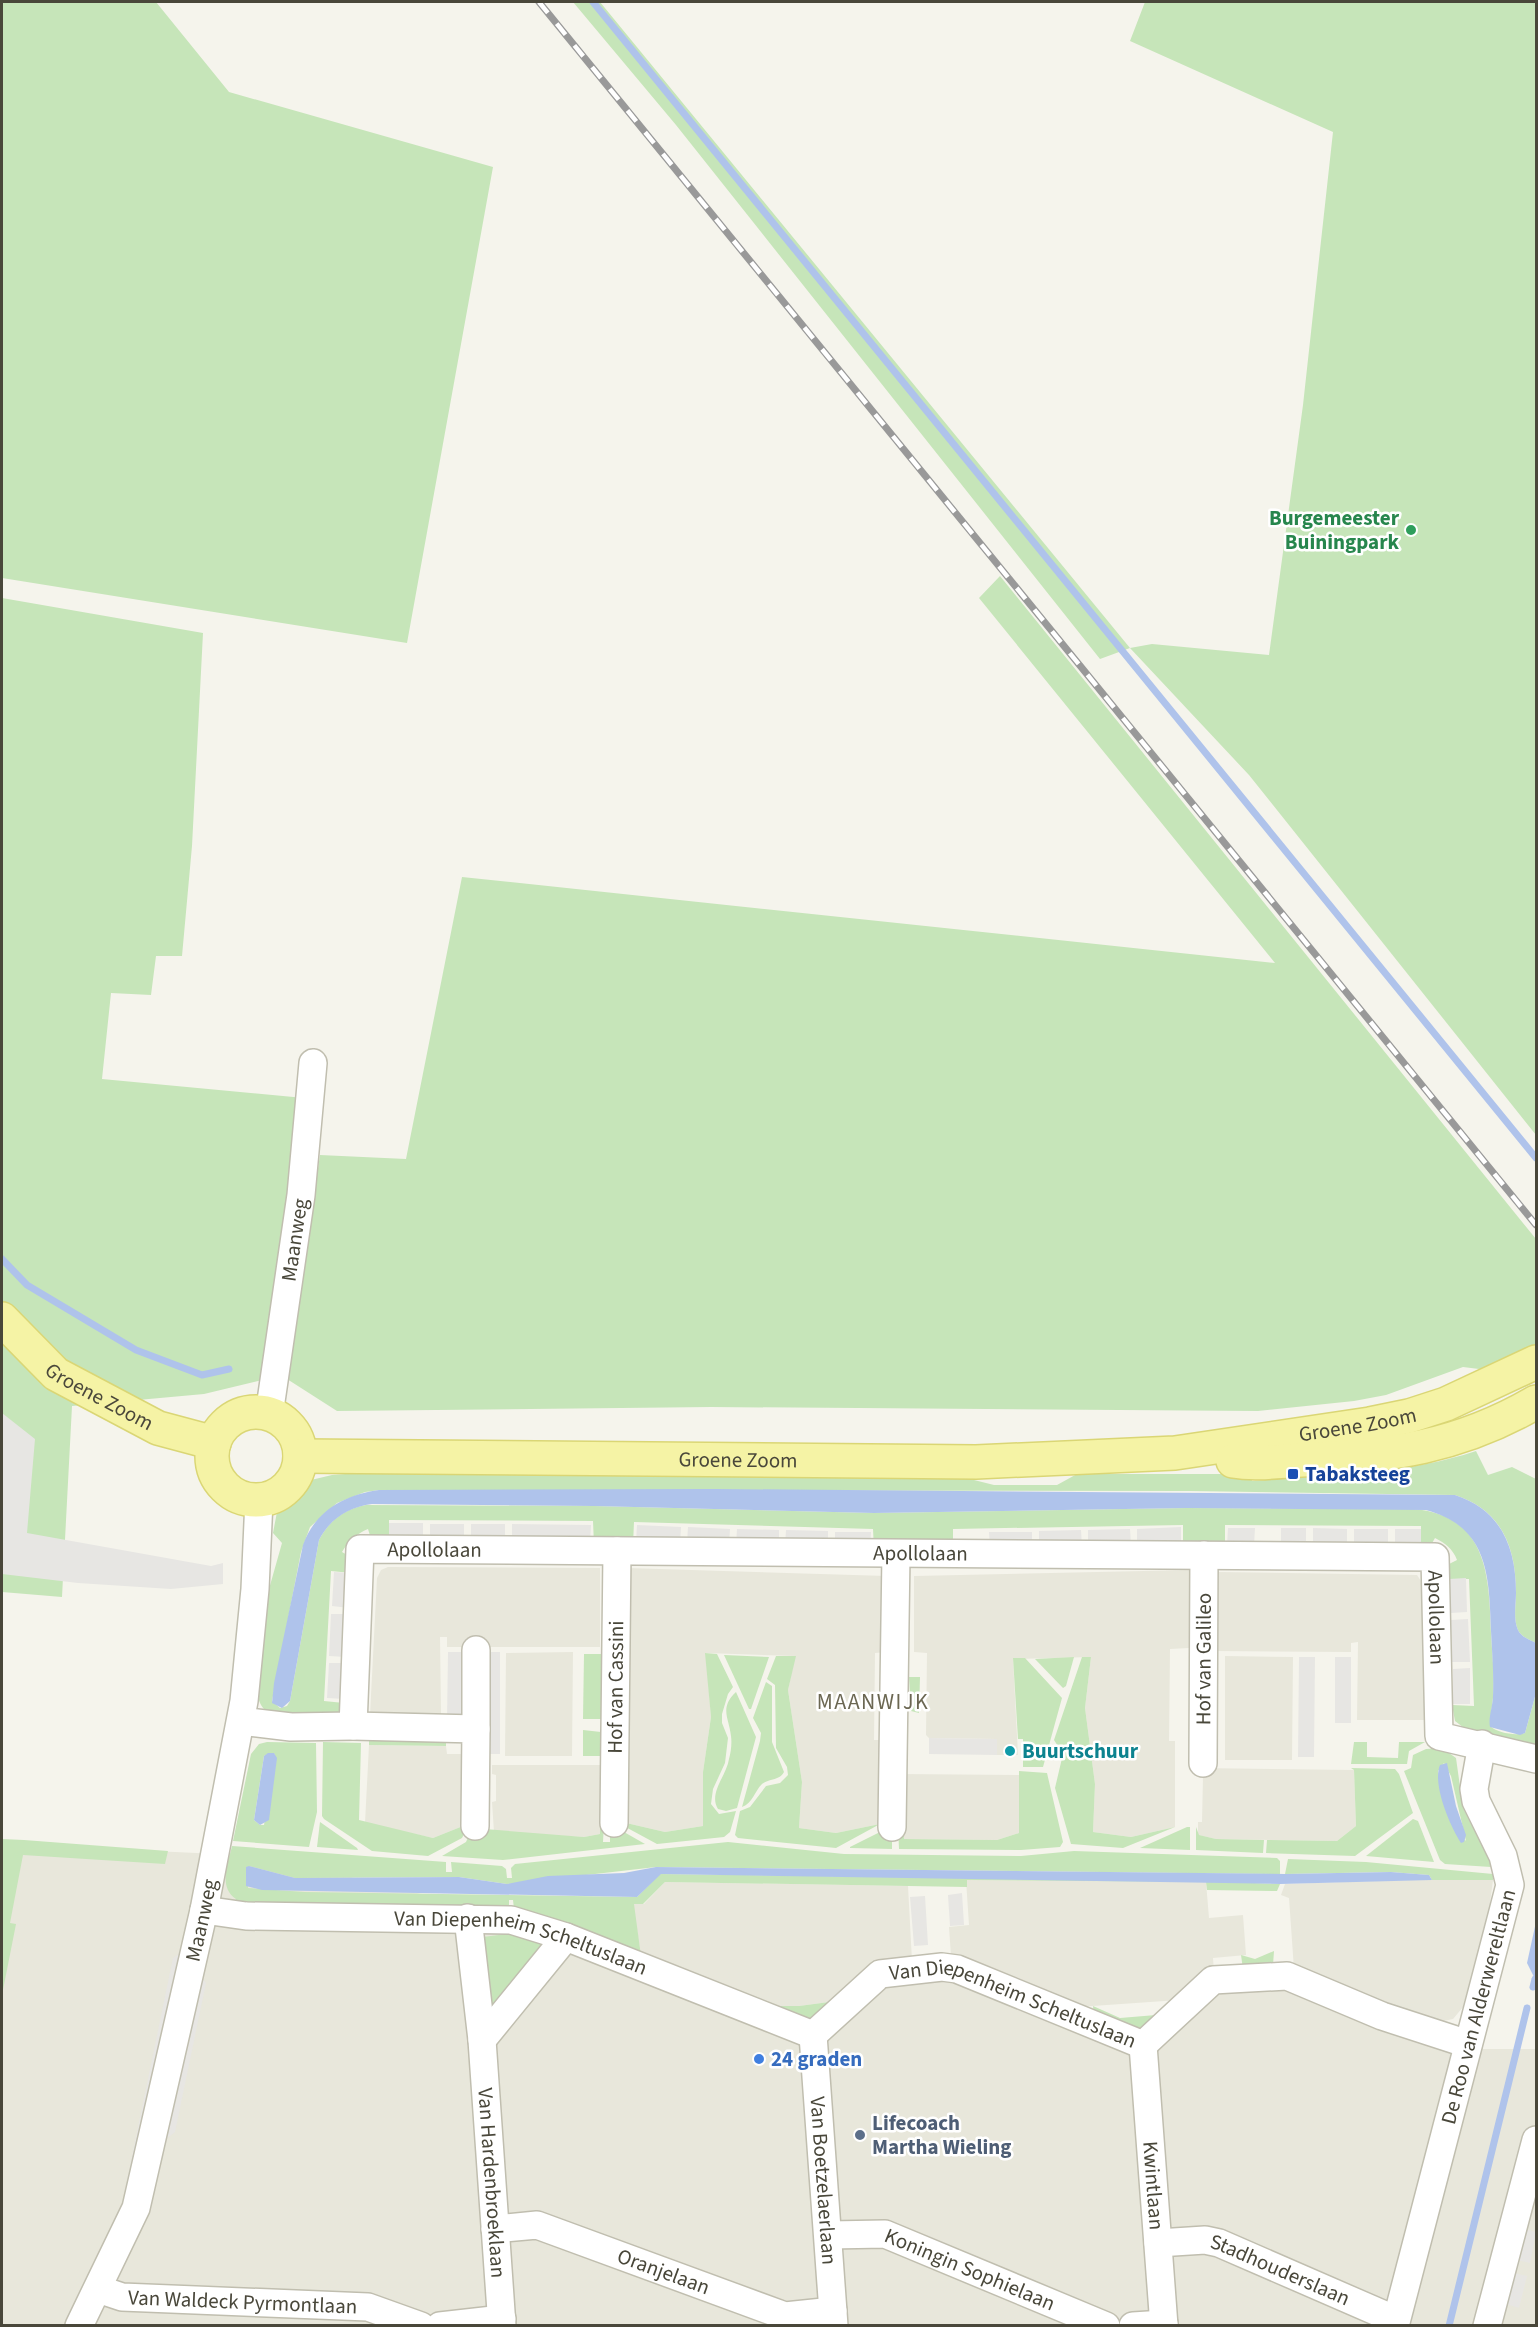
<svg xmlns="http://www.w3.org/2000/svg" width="1538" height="2327" viewBox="0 0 1538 2327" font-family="'Source Sans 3',sans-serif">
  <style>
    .residential { fill: #e8e7db }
    .green { fill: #c6e5b9; fill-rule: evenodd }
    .parking { fill: #e7e6e3 }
    .water { fill: #afc3eb }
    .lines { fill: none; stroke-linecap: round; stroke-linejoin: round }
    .stream { stroke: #afc3eb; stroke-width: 7 }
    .minor-casing { stroke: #c0beaf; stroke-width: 30 }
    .major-casing { stroke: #dad675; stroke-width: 36 }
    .minor { stroke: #fff; stroke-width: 27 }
    .major { stroke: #f5f3a5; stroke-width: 33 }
    .rail-casing { stroke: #999; stroke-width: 7 }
    .rail { stroke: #fff; stroke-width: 4.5; stroke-dasharray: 14; stroke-linecap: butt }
    .leisure-dot { fill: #2e9e5b; stroke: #fff; stroke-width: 2 }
    .transit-dot { fill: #1a4fb4; stroke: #fff; stroke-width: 2 }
    .culture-dot { fill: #0f9aa8; stroke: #fff; stroke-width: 2 }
    .shop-dot { fill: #3f7fe0; stroke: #fff; stroke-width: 2 }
    .service-dot { fill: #5c6f8a; stroke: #fff; stroke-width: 2 }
    .labels { text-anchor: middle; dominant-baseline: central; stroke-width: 5; stroke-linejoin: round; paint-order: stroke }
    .leisure-label { font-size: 21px; font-weight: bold; fill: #27864d; stroke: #fff; text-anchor: end }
    .street-label { font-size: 21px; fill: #49473a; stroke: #fff }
    .transit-label { font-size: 21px; font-weight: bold; fill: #164399; stroke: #fff; text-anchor: start }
    .culture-label { font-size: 21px; font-weight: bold; fill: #0d838f; stroke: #fff; text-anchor: start }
    .shop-label { font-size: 21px; font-weight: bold; fill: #366cbe; stroke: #fff; text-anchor: start }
    .service-label { font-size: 21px; font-weight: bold; fill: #4e5e75; stroke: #fff; text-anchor: start }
    .neighbourhood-label { font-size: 22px; letter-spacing: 1.5px; fill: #6b6752; stroke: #fff }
  </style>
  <rect width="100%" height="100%" fill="#f5f4ec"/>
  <g class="residential">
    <polygon points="388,1567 600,1568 600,1647 447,1647 447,1637 440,1637 441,1715 370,1715 377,1578 381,1570"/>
    <polygon points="627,1568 887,1576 887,1652 875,1653 874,1740 881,1740 880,1824 836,1833 799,1828 802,1782 788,1690 795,1656 706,1653 711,1717 703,1772 703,1826 665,1832 622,1822 628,1738"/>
    <polygon points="1190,1570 1189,1648 1170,1649 1169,1741 1175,1741 1175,1827 1131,1837 1093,1832 1095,1784 1085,1708 1091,1657 1013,1659 1018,1755 997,1755 997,1739 929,1738 926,1735 927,1653 914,1652 914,1576"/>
    <polygon points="1217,1572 1417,1575 1423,1584 1428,1720 1357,1720 1358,1642 1351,1643 1351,1652 1216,1651"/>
    <polygon points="573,1652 572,1756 505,1756 506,1653"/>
    <polygon points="1225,1656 1293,1657 1292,1760 1225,1760"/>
    <polygon points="369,1745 446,1746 447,1754 463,1754 463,1826 433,1838 365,1823"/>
    <polygon points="492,1765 601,1765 600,1834 584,1837 494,1832 492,1802 496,1801 496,1775 492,1774"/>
    <polygon points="1198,1768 1354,1770 1356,1826 1337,1841 1216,1839 1198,1835 1198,1822 1202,1822 1203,1777 1198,1776"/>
    <polygon points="900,1774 1019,1775 1019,1833 997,1840 903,1839 902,1808 907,1807 907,1780 899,1780"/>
    <polygon points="2,1844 264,1856 562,1928 818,2036 897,1975 964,1973 1137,2036 1214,1978 1285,1980 1413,2032 1483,2049 1536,2049 1536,2325 2,2326"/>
    <polygon points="1437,1879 1493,1880 1489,1911 1463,2007 1453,2019 1428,2024 1294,1969 1289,1898 1281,1895 1285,1884"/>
    <polygon points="966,1880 1206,1882 1209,1918 1243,1915 1246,1955 1213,1958 1214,1972 1179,2000 1078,2007 951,1956 949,1927 969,1925"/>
    <polygon points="665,1882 908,1886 912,1961 829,2002 799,2006 769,2006 641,1956 633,1904 644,1904"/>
  </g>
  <g class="green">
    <polygon points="2,2 156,2 229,92 493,167 407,643 2,578"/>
    <polygon points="573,2 600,2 1130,648 1152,644 1269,655 1303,405 1333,132 1130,41 1145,2 1536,2 1536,1135 1249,775 1130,648 1100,659 676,125"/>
    <polygon points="1000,576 1536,1239 1536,1351 1482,1379 1479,1369 1463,1367 1386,1395 1354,1401 1258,1411 711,1407 337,1411 287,1379 320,1155 406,1159 462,877 1275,963 979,598"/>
    <polygon points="2,598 203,633 192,846 182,956 156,956 151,995 111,993 102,1079 304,1098 262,1380 204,1394 72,1406 62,1597 2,1592"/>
    <path d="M1476,1451L1488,1475L1512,1467L1536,1479V1643C1530,1640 1521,1637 1518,1630C1513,1619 1516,1604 1516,1593C1516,1546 1501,1510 1455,1495L1190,1491L379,1490L365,1492L337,1503L310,1527L301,1552L272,1701L280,1708L287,1706L290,1701L319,1540C329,1521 344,1509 366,1505L594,1506L874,1513L1187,1508L1413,1509C1487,1515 1489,1574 1491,1633C1492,1654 1495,1677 1493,1698C1492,1708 1490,1717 1490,1726C1497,1733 1516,1736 1525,1733L1536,1693L1535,1747L1468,1731L1455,1721L1452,1705L1474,1706L1469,1579H1449L1445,1566L1457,1560C1453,1549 1445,1543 1435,1538L1428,1550L1421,1548V1526L1225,1525V1545H1227L1225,1548L1183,1547V1525L953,1529V1549H955L953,1553L873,1552L870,1549H874L873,1529L634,1522L633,1545H594L593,1521L389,1520V1540L372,1542L368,1529C357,1533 348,1542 342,1552L354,1559L351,1573L331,1571L324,1701L344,1703L345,1699C348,1723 286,1722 272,1715C264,1711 260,1705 258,1697L269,1589L282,1543L273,1533L277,1512L282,1504L311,1480L332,1475L398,1470L484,1468L954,1475L994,1485H1057L1077,1474H1251L1252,1481C1327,1475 1404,1475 1476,1451Z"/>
    <polygon points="705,1653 717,1654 733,1687 728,1694 722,1714 722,1723 728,1738 725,1763 713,1789 711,1804 719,1814 736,1811 730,1832 724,1837 657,1844 620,1824 622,1822 665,1832 703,1826 703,1772 711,1717"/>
    <polygon points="584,1654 604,1654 603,1719 583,1719"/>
    <polygon points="724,1655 769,1657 751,1709 749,1709"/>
    <polygon points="776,1656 796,1656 788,1690 802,1782 799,1828 836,1833 880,1824 836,1848 738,1838 735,1835 740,1811 750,1807 766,1786 780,1783 788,1775 787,1767 776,1748 775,1685 767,1679"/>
    <polygon points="1074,1657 1066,1686 1063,1688 1035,1659"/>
    <polygon points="1082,1657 1091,1657 1085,1708 1095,1784 1093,1832 1131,1837 1175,1827 1123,1848 1071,1844 1055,1788 1063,1754 1054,1740"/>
    <polygon points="1013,1658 1025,1658 1062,1698 1043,1767 1023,1767 1023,1739 1018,1739"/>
    <polygon points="909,1677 920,1677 919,1713 911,1711"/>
    <path d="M766,1682L772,1686V1742L784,1772C779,1781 770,1778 762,1784C754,1792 753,1803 742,1807L760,1741L761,1733L753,1718Z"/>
    <path d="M736,1692L756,1737L737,1808L726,1811L718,1809C708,1793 727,1775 729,1759C731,1752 732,1743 731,1736C729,1718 719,1708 736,1692Z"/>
    <polygon points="583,1730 601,1732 603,1756 583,1756"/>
    <polygon points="369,1736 446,1736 446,1746 369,1745"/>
    <path d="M267,1742L316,1743L317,1812L309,1847L233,1841L251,1754L259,1744ZM270,1753L275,1754L264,1825H260L254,1820L264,1756Z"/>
    <polygon points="323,1742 361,1743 359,1820 433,1838 463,1826 467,1828 462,1838 428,1856 372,1851 324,1819 322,1816"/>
    <polygon points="1354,1742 1367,1742 1367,1757 1398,1758 1399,1742 1425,1742 1409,1751 1407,1764 1351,1764"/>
    <path d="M1442,1748L1456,1758L1463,1808L1489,1859L1491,1867L1445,1864L1440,1860L1404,1771L1411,1768L1413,1755L1426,1749ZM1444,1763L1451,1776L1466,1841C1443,1814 1443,1804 1438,1771Z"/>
    <polygon points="1351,1768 1395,1769 1399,1774 1413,1813 1355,1856 1266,1853 1267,1840 1337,1841 1356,1826 1354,1770"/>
    <polygon points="1019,1771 1047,1773 1063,1842 1060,1847 1021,1850 899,1849 898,1826 903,1826 904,1839 997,1840 1019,1833"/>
    <polygon points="1413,1819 1418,1821 1434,1862 1366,1856"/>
    <polygon points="320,1822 357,1848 358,1850 317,1847"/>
    <polygon points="600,1823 604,1824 603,1842 610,1842 610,1824 645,1844 503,1860 442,1856 466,1842 472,1828 584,1837 600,1834"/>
    <polygon points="892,1826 892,1849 850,1848 850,1847"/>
    <polygon points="1187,1827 1190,1827 1190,1850 1140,1848"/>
    <polygon points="1196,1827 1199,1835 1216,1839 1264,1840 1263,1853 1196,1850"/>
    <polygon points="2,1839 24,1840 168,1851 165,1864 23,1855 10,1923 16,1924 2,1995"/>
    <path d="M728,1842L844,1854L1021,1856L1074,1851L1277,1858L1280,1861V1874L656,1867L507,1884L459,1877L295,1878L249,1866L248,1888L305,1892L637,1897L660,1874L1206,1881L1280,1884L1277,1891L1207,1890L1206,1882L967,1880V1887L665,1882L643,1904H634L641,1956L529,1911L514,1909L513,1900H509V1909L233,1905L236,1899C218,1887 228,1864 232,1846L446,1862V1872H452L451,1862L502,1866L506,1869L507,1878H512L511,1868L515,1864Z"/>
    <polygon points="1288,1859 1366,1862 1493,1874 1493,1880 1432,1880 1429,1875 1391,1872 1285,1874"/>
    <polygon points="513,1933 547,1945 492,2014 483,1937"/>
    <polygon points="1274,1951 1273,1965 1243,1969 1241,1955 1255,1959"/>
    <polygon points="829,2002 816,2022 769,2006 799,2006"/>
    <polygon points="1093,2006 1120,2018 1156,2015 1141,2031 1094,2014"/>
  </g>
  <g class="parking">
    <polygon points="2,1413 35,1439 27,1533 211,1566 223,1563 223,1584 171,1589 78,1583 2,1574"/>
    <rect x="389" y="1523" width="34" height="17"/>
    <rect x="430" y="1524" width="34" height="17"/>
    <rect x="471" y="1524" width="34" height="17"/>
    <polygon points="512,1524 591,1525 590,1541 512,1541"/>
    <polygon points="637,1525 681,1527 680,1544 636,1542"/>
    <polygon points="688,1527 730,1529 729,1546 687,1544"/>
    <polygon points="1181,1527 1181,1544 1137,1546 1137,1529"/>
    <polygon points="1228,1528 1255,1528 1254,1545 1227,1545"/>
    <rect x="1281" y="1528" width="25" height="17"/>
    <polygon points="1313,1528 1347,1529 1347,1546 1313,1546"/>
    <polygon points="737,1529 779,1530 779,1547 736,1546"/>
    <polygon points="1130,1529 1131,1546 1088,1547 1088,1530"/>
    <rect x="1354" y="1529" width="34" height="17"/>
    <polygon points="1395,1529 1421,1529 1421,1548 1395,1546"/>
    <polygon points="786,1530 828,1531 828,1548 785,1547"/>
    <polygon points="1081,1530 1082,1547 1039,1548 1039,1531"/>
    <polygon points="835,1532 871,1532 870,1549 835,1548"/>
    <polygon points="989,1532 1032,1532 1032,1549 990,1549"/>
    <polygon points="334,1572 351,1573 349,1608 332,1606"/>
    <polygon points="1466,1578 1467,1612 1451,1613 1449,1579"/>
    <polygon points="331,1614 348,1614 346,1657 329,1656"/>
    <polygon points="1468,1619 1470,1662 1452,1662 1451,1620"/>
    <polygon points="448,1652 464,1652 463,1720 447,1720"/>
    <polygon points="484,1652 500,1652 500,1754 483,1754"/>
    <polygon points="1299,1657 1315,1657 1314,1757 1298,1757"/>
    <rect x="1335" y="1657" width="16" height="66"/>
    <polygon points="329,1663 346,1663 344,1699 327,1698"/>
    <polygon points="1470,1668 1470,1704 1453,1704 1453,1669"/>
    <polygon points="929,1738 997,1739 997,1755 929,1754"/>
    <polygon points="962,1893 964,1925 950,1926 948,1895"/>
    <polygon points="925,1896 928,1945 914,1946 910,1897"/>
    <polygon points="182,1952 134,2175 130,2166 173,1958"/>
    <polygon points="199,1974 206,1983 175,2132 166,2139"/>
    <polygon points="1524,2229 1536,2232 1530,2263 1517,2260"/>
    <polygon points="1514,2273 1527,2276 1519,2308 1506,2304"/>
  </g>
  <g class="water">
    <path d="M716,1489L1455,1495C1501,1510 1516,1547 1516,1593C1516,1604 1513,1619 1518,1630C1521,1637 1530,1640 1536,1643V1693L1525,1733L1520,1735L1490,1727C1488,1717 1493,1706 1493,1696C1494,1674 1492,1652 1491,1631C1489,1576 1489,1527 1426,1510L1187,1508L874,1513L594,1506L372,1504C348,1507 330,1519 319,1540L290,1701L282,1708L272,1703L274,1683L303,1545C315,1511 344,1495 379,1490Z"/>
    <polygon points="268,1753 274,1753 277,1758 269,1820 260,1825 254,1820 264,1756"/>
    <path d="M1447,1763L1456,1806L1466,1835L1464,1842L1461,1843C1450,1826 1432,1784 1440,1765Z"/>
    <polygon points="249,1866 295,1878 459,1877 507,1884 548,1876 624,1873 656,1867 1285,1874 1391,1872 1429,1875 1432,1880 1280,1884 661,1874 637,1897 262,1890 246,1886 246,1867"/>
    <polygon points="1536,1922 1536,1977 1535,1979 1527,1963"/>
  </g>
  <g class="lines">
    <g class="stream">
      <polyline points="593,2 1536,1158"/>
      <polyline points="2,1259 27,1285 136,1350 202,1375 229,1369"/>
      <polyline points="1533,1987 1535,1979"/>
      <polyline points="1449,2326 1527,2008"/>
    </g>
    <defs>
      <g id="minor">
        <path id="s1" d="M269,1415L301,1195L313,1063"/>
        <polyline points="476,1650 476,1729"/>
        <path id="s2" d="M241,1721L291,1727L353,1726L360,1549L1435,1557L1439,1736L1536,1759"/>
        <polyline points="353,1726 476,1729 475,1826"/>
        <path id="s3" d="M1203,1763L1204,1555"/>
        <path id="s4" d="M614,1823L617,1551"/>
        <polyline points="892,1827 896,1554"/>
        <path id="s5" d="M204,1910L246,1916L511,1920L566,1937L813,2035L880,1974L942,1967L957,1969L1143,2045L1213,1980L1287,1976L1382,2016L1468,2044"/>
        <path id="s6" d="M468,1918L482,2040L502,2326"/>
        <path id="s7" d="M813,2035L834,2326"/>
        <polyline points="482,2040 566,1937"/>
        <path id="s8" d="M1143,2045L1164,2326"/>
        <path id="s9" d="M495,2229L537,2225L785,2316L833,2311"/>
        <path id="s10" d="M829,2235L885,2234L1106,2326"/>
        <path id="s11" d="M1158,2243L1205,2240L1219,2243L1396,2320"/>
        <path id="s12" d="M98,2289L122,2297L368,2307L421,2326"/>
        <path id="s13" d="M79,2326L136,2208L204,1910L244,1701L255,1589L259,1500"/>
        <polyline points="440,2326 502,2319"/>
        <polyline points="1133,2326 1164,2324"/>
        <path id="s14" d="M1395,2326L1510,1885L1503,1856L1476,1801L1474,1789L1482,1744"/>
        <polyline points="1487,2326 1536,2140"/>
      </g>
      <g id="major">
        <path id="s15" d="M2,1319L56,1374L158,1428L214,1443"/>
        <circle cx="256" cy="1456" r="44"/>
        <path id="s16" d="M300,1456L976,1462L1175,1453L1370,1424L1409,1416L1446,1404L1536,1362"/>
        <path d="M1233,1461C1256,1465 1280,1461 1302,1460C1391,1456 1459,1447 1536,1402"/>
      </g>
    </defs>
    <use href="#minor" class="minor-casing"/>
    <use href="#major" class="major-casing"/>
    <use href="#minor" class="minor"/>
    <use href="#major" class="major"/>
    <defs>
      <polyline id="rail" points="539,2 1536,1225"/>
    </defs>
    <use href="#rail" class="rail-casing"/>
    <use href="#rail" class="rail"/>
  </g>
  <circle class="leisure-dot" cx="1411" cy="530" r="6"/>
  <rect class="transit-dot" x="1287" y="1468" width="12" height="12" rx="3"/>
  <circle class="culture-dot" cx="1010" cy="1751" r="6"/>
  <circle class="shop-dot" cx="759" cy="2059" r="6"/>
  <circle class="service-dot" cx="860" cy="2135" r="6"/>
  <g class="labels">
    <g class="leisure-label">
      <text x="1399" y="518">Burgemeester<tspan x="1399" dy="24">Buiningpark</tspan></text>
    </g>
    <g class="street-label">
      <text stroke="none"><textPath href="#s1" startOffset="177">Maanweg</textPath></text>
      <text stroke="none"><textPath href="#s15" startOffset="126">Groene Zoom</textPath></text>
      <text stroke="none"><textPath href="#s16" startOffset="1060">Groene Zoom</textPath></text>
      <text stroke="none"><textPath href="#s16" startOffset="438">Groene Zoom</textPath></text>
      <text stroke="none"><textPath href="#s2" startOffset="364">Apollolaan</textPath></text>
      <text stroke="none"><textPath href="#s2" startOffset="850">Apollolaan</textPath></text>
      <text stroke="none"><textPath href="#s2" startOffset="1425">Apollolaan</textPath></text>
      <text stroke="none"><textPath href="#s3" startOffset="104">Hof van Galileo</textPath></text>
      <text stroke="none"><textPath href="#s4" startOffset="136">Hof van Cassini</textPath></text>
      <text stroke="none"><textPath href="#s13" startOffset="426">Maanweg</textPath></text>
      <text stroke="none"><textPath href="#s5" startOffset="321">Van Diepenheim Scheltuslaan</textPath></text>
      <text stroke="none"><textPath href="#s14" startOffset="330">De Roo van Alderwereltlaan</textPath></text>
      <text stroke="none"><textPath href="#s5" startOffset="861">Van Diepenheim Scheltuslaan</textPath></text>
      <text stroke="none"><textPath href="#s7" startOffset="146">Van Boetzelaerlaan</textPath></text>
      <text stroke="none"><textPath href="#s6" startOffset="266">Van Hardenbroeklaan</textPath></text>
      <text stroke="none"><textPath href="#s8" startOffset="141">Kwintlaan</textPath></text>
      <text stroke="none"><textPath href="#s10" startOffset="148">Koningin Sophielaan</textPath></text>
      <text stroke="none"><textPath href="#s9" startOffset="177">Oranjelaan</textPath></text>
      <text stroke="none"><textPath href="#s11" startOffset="128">Stadhouderslaan</textPath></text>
      <text stroke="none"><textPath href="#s12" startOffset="146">Van Waldeck Pyrmontlaan</textPath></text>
    </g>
    <g class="transit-label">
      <text x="1305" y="1474">Tabaksteeg</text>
    </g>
    <g class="culture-label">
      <text x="1022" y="1751">Buurtschuur</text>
    </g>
    <g class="shop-label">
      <text x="771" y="2059">24 graden</text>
    </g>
    <g class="service-label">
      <text x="872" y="2123">Lifecoach<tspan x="872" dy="24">Martha Wieling</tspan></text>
    </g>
    <g class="neighbourhood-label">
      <text x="873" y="1702">MAANWIJK</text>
    </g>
  </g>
  <rect width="1538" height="2327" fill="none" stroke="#49473a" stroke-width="6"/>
</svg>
